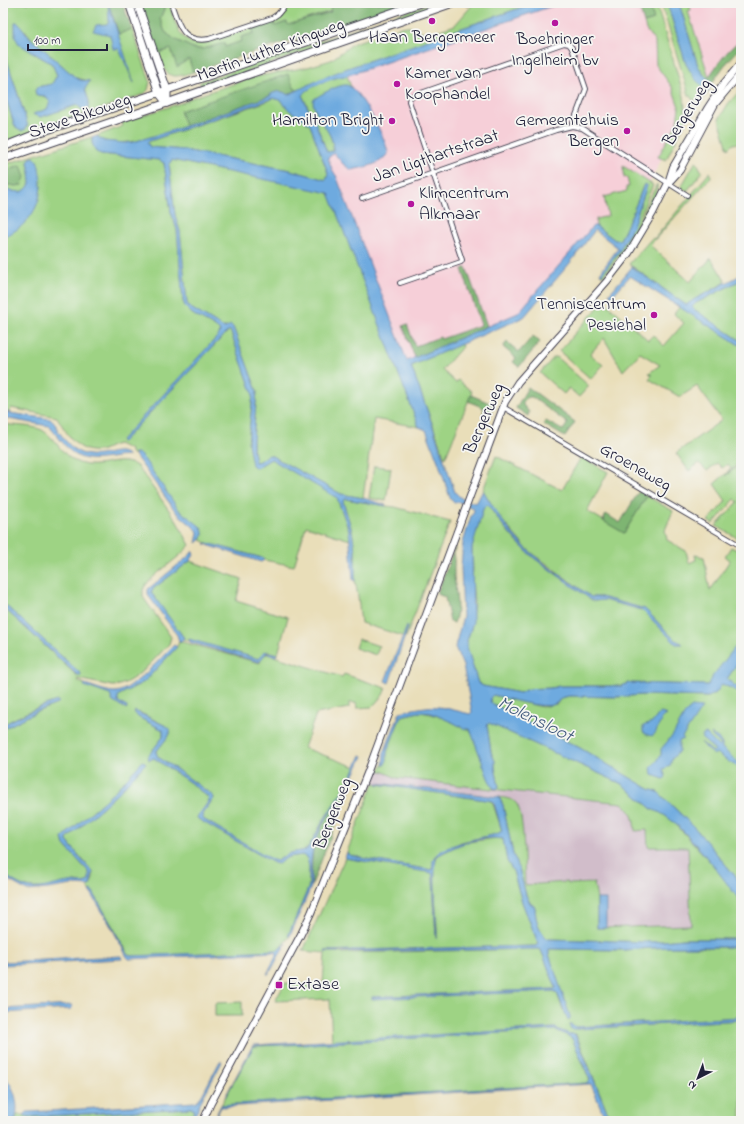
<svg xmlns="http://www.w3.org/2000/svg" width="744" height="1124" viewBox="0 0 744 1124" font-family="'Indie Flower',sans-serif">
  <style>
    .built { fill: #f6cfd8 }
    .industrial { fill: #d1bdca }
    .green { fill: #9ed384; stroke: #607a60 }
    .forest { fill: #7eb572; stroke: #506c56 }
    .water { fill: #6eaadf; stroke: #48668d; fill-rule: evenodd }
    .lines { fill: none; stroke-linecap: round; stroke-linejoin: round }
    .minor-casing { stroke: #403e4e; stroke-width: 6 }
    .secondary-casing { stroke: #403e4e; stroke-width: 8 }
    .primary-casing { stroke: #403e4e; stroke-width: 9 }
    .trunk-casing { stroke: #403e4e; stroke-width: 9 }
    .minor { stroke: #fff; stroke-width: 4 }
    .secondary { stroke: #fff; stroke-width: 6 }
    .primary { stroke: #fff; stroke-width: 7 }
    .trunk { stroke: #fff; stroke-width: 7 }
    .poi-dot { fill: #b5179e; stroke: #f6f6f2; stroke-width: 1.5 }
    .labels { text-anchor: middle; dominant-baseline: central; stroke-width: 3.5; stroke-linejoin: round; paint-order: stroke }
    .poi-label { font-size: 18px; fill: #22223b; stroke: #f6f6f2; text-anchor: start }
    .street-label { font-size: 18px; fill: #22223b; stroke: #f6f6f2 }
    .water-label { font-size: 19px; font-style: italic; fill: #40587d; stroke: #f6f6f2 }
  </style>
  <rect width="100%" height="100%" fill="#f6f6f2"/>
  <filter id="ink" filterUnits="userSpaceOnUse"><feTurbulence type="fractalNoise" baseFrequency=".025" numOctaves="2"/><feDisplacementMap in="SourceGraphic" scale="8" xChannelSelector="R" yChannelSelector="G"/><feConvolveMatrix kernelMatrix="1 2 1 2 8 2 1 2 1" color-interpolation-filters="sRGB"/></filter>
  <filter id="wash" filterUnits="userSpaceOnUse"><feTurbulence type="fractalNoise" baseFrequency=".012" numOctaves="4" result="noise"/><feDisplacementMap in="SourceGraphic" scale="16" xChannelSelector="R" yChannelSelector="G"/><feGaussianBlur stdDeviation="0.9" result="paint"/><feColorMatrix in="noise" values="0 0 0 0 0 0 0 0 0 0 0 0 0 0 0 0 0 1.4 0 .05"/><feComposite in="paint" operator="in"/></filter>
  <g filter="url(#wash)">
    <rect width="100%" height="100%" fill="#e9deb9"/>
    <g class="built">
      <polygon points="545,3 645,3 682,102 677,129 636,209 594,228 522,314 404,367 316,135 343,72"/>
      <polygon points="684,3 741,3 741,40 736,43 719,62 709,77"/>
    </g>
    <polygon class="industrial" points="379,770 387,773 491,789 622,803 628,808 633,815 635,831 647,830 688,847 692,925 597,928 594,883 569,884 566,882 525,885 522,822 512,799 497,796 400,785 374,783"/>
    <g class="green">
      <polygon points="8,3 108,3 119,34 132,29 150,81 148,90 144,94 89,113 88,106 89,101 85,89 89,81 76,78 38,44 34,42 25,30 19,44 52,64 57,75 52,84 37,87 35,90 36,95 45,96 50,102 47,109 36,115 41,117 77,105 83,110 84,115 25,136 3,141 3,89 14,123 26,119 3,48 3,12"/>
      <path d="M164,3H169C175,21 179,48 205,43L252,28L254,33L241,37L242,41L225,47L224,44L203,49H195L174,39L165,32L160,19L164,9Z"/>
      <polygon points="292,3 299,3 311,8 325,3 341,3 330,6 331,11 288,25 286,22 275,26 273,21 277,19"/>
      <polygon points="431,3 442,3 201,88 200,82"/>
      <path d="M474,3H534L345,69L351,87L348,86C332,88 325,92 313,103C319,116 335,138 333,151L327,152C319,130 310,110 299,89L294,88L181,111L185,126C165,135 126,147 105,141C102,140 99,138 97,136L123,126L122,122L187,101L188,99L254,77L308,67L331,60L354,43L401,27L407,26L428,34L455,25Z"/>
      <polygon points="649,3 656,3 684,96 686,120 666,160 658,157 677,123 679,107 672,87 656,65 655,42 646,30 644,23 654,20"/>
      <path d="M661,3H667L686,64C692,75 699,83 708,92L702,100H693L689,95Z"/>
      <polygon points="679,3 689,3 691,10 688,11 709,77 707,79 698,66"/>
      <path d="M171,49L177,66L189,59L193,72C169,80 166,77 158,53Z"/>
      <path d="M741,89V142L740,144C735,142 731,145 728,149L719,119L728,104Z"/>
      <polygon points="274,98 281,101 290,111 303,119 310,125 328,173 326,180 290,170 184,150 149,147 147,142 265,102"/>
      <path d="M92,137V143L101,154L160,160L164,163L171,212L177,230L183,301C187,317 209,320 220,331L219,335L122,442L225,334L230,330L253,394L248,443L256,468L271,459L334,495L337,498L349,530L350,540L306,526L294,566L264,560L262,558L207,543L201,540L203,534C199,522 188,519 180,511C162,494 156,467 134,453L133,455L129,449L118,444C112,445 108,448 103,450C80,457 67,434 57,417L11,408L10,412L3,410V237L7,235L41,188L37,160L28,162C30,173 35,187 21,192L3,190V184L16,186L21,165L3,171V165Z"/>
      <path d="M172,160L327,192L330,194L419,427L374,419L363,498L341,494L270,455C265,456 261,462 256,462L254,460L253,440L257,391L233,327H222L189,307L187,303L180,231L175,215L169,164Z"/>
      <polygon points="696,161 702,172 687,191 681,187"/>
      <path d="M623,166L653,185C645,201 641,217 633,234C626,249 613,263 603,276L601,275L621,249L620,248L633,226L647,186L644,184C637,203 629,222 620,240H615L596,226V219L608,216L604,197L627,191L626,187H629L627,177L624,178Z"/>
      <polygon points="710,172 711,177 650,245 690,282 711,258 726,282 695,299 686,305 629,264 652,238 654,239"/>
      <path d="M657,184C658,194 653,202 649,211C637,237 625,255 607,277H605L628,248L636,232L648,202Z"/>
      <polygon points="741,280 741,341 695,310 692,307 696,303"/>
      <polygon points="604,301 648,340 653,335 664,346 684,323 674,314 680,306 741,346 741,461 725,476 741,464 741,540 716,526 738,502 735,499 713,524 708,521 726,501 714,484 731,469 728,464 722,468 717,463 707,471 699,463 689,471 676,453 722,420 697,386 680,397 649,379 652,375 649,373 660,365 640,353 623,371 604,338 590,354 603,365 591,379 559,351"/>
      <polygon points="461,344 462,347 442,370 456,383 458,380 472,392 445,458 411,366"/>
      <polygon points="555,356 589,386 579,397 569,388 564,394 540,373"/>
      <path d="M3,424C15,426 31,425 42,430C55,437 62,457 79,463C97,470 115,458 130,463C133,463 136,466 138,467L176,520L190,545C179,559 148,577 143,590V597L171,637L169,644C155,658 134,685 113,686L77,679L79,682L85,684L84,685L110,695L113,702L120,703L117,699L119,695L144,682L177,647L179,641L260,663L261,660L182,639L184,638L151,593L154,588L190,561L242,579L236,601L288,617L278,654L268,651L264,655L267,654L342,677L344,674L386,688L383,695L372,707L357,708L356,703H349V708L316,714L304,748L356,767L346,787L323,821L310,845L306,850L286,855L277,861L270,859L203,819L202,814L214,798L213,796L186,776L158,757L156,752L170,734V730L166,726L139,712L138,717L163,730V737L148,756L149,760L154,758L192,784L208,797L209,800L198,819L274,863H278L288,857L302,855L307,858L309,866V886L289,936H290L278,950L139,956H131L128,953L92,890L90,891L88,887L90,886C91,882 94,877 93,874C92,869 71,847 67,841V839L118,793L144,765L146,763L143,761L112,794L62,838L64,845L89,872L90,877L88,881C82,885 77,881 70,882C63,883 56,885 49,887C30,891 18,885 3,874V729L36,712L57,704V701C38,707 20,715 3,725V607L75,674L79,676L81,674L3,603Z"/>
      <path d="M496,456L562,490L581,457L608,472L587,511L624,533L647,496L673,511L665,530L667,540L686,551L689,563L696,560L695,555L704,557L710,591L730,560L725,556L731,547L741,552V643L713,679L710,681L708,685L628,683L622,686H559C547,691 530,685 520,693L483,686L478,683L467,647V640L471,629L474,603L472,578L473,570L472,548L483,509L486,505H488C501,524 516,543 534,558L590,598L594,601L604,600L642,610L676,644L679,642L675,640L645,609L601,597H591L527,549L499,517L483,490Z"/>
      <polygon points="374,466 391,468 386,501 369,498"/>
      <polygon points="346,499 386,506 395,507 450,522 406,637 361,623 358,596 355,581 355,550 352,531 343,501"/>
      <polygon points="358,639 379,646 376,655 355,648"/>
      <polygon points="741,659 741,688 734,685 727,679 738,662"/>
      <polygon points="722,684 741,693 741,883 695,828 658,792 649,789 580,748 491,703 490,698 493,695 542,707 557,704 561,698 569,696 616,697 642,695 708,697 716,693"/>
      <path d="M419,712C432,713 444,718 455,723C461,726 463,728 470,729L499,787L495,767V761L491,752L487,725L489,723L622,784L653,810L659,811L673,821L715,867L741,902V939H684L651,942L548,939C539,932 535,918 535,907L530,903L526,895L519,868L513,854L503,805L499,797C505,798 512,798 516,803C525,813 524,869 525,885L566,882L569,884L594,883L597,899V928L691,925L688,847H648L647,830L635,831C634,819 632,810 622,803L491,789L397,778L379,770L383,765L384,766L387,752L401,716Z"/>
      <polygon points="374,783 492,801 502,831 497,834 461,842 434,857 432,870 371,860 349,855 347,852"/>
      <path d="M496,838L503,839L507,861L513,871L522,902L538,943L536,946L325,951L343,953L539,949L541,950L556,988L554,989L372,997V998L554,991L557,993L563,1010L549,954L548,949L624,950L669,947H741V1017L576,1027L571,1024L577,1029L741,1020V1121H611L576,1034H569L555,1028L332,1042L330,999L275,1001L285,983L323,984L325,953L303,951L345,858L432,872L433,877L436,938H437C438,921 431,867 437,856L462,843Z"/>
      <polygon points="242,1002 242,1016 215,1016 215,1003"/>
      <polygon points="557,1030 572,1038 590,1081 588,1083 221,1105 254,1046 309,1044"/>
      <polygon points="187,1108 192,1108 194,1111 190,1121 15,1121 17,1115 24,1115 25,1116 30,1117"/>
    </g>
    <g class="forest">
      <polygon points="108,3 122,3 132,29 119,34"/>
      <path d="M140,3H164V9L160,19L165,32L174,39L195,49H203L224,43L225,47L242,41L241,37L254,33L252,28L273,21L275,26L287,22L288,25L331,12L330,7L341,3H411C339,28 265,47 193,72L189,59L177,67L171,49L158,53Z"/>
      <polygon points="638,3 649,3 654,20 644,23"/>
      <path d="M741,40V47L724,66L712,83L707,79C717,66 727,49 741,40Z"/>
      <polygon points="288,74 294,88 298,89 288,95 280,91 273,93 270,96 185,126 180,111"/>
      <polygon points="21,165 25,177 22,185 16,186 3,184 3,171"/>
      <polygon points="466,267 487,326 415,358 403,326 407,324 415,346 440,337 441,339 481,325 462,269"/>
      <polygon points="533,336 540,342 519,367 513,362 516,358 503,347 507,342 519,352"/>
      <polygon points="528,387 575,422 565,437 543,424 546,421 562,430 564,429 567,424 567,423 532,397 527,397 523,402 523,405 529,412 528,416 516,408"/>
      <polygon points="471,395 494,405 489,419 482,417 484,408 468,401"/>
      <polygon points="639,491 647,496 624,533 603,521 606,514 620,523"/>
      <path d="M455,547C454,557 454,566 454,576C455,590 460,610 454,623L450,622C449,613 446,606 445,597L437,594Z"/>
      <path d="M353,777L352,782L311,887C312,875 311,862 313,850C318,823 339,801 353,777Z"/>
    </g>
    <g class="water">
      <polygon points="108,3 134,83 119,49 113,49 110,35 93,31 96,25 107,24 109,22"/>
      <path d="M534,3H561L346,76C334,77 310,86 302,95L310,113L314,119L327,152L333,151C336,134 313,117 313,100C319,95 339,84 347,85C359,88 387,140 388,153C380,166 364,167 351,170L343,164L334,153L328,158L333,172L336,175L339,183L407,361L518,313L593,226H596L615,240H620C629,222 637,203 644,184L647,186L633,226L621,248V249L601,275L600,273L618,248L595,230L570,263L524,317L411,366L430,418L455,492L461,498L475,503L477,502L483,490C495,511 509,532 527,549C546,567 570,581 591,597H601L645,609L675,640L682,643L683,644H676L642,610L604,600L594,601L590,599L534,558C517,543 501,524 488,505H486L483,509L472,548L473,622L467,641V647L478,683L483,686L520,693C530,685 547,691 559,686H622L628,683L708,685L710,681L712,679V677L736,646L737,647L741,643V659L738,662L727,679L734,685L741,688V693L722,684L716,693L708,697L642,695L616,697L569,696L561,698C559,700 558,703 555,704C544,710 506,698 493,695L490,698L491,703L580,748L649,789L658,792L695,828L741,883V902C724,880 678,815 653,810L622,784L489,723L487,725L491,752L495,761V767L499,787L497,789L493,788L488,778L470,729H464L456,724L431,713L419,712L401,716L387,752V760L384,766L383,765L384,753L400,712C409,710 417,708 426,707C440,705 456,711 470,714L472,712L463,666L455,647L463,616L461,567L463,543L471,516L474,511L473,508L459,502L454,503L450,498L439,464L426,430L419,427L329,193L172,160L169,164L175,215L180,231L187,303L189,307L222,327L225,328L231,325L233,327L257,391L253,440V451L255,462C261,462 265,456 270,455L341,494L363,498L386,505V506L346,499L343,501L352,531L355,550V581L353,580L349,530L337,498L271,459L256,468L252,465L248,443L253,394L230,330L225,334L122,442L120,441L219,335L220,331C209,320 187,317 183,301L177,230L171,212L164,163L159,160L101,154L96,152L92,143V138L97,136L104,141L125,143L133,142L177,129L270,96L271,94C277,91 282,90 288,95L320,79L345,69ZM274,98L281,101L290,111L303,119L310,125L328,173L326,180L290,170L184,150L150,147L147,142Z"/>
      <polygon points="667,3 679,3 698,66 703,74 712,83 708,92 695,79 686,64"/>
      <path d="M15,22H17C24,29 30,40 38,44L76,78L80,80L90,81L85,89L89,101L88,108L83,110L77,105L41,117L34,115L33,114L47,109L50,102L45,96L36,95L35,90L37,87L52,84L57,75L52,64L19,44L15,37Z"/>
      <polygon points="3,48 28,126 26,126 26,129 21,131 17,129 14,124 3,89"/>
      <path d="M34,157C39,161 39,168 40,174C45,202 29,227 3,237V190L21,192C35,187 30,173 28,162L30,158Z"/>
      <polygon points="632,267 686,305 695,299 741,275 741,280 696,303 692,307 695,310 741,341 741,346 630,276 612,296 609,294"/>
      <path d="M3,412L50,419C55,423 57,427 59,432C64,439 72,450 81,453C86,455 94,456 100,455C110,454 120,448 129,456C125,457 121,456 116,457C75,464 74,456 49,426L3,418Z"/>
      <path d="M134,453H138L144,459L179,510L201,527C205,533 203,539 197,543H196L198,533L197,530L176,512L134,454Z"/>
      <polygon points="207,543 262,558 264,560 261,562 210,546 205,544"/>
      <polygon points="193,551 194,555 190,561 154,588 151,592 184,638 181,641 179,641 177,635 148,595 148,589 189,556"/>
      <polygon points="3,603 81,674 81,676 76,674 3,607"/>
      <polygon points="407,626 408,627 389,683 385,681"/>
      <polygon points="189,639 259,659 264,651 277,654 276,656 266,653 259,662 190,642"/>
      <path d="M174,645L177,647L144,682L119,695L118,697V702L127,707V709L113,702L110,695L84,686L85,684C92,686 109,693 116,692C133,690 162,657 174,645Z"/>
      <path d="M57,701L59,702L57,704L36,712L3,729V725C20,716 38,707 57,701Z"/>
      <polygon points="692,707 702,708 684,735 682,737 684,739 679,741 679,751 672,759 670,766 663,769 666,777 664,779 652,775 651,767 657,761 661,755 661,749 673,735 686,712"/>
      <polygon points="135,711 166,726 170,730 170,734 156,752 158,757 186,776 213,796 214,798 202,814 203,819 273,860 277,861 290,853 306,850 310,845 323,821 350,779 361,755 363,756 353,777 322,825 317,837 313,848 311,861 311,887 290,936 288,936 309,886 309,866 307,858 302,855 288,857 278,864 274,863 198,819 197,817 209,801 208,797 192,784 154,758 149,760 148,756 163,737 163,730 138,717 134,712"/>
      <path d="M661,713L667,715L664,716L661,719C662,725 662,720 659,725C655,734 654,740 643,732V726L652,723L658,715Z"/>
      <path d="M704,734H706L719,747L721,745C718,740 713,739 711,734L718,738L722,744V748L741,765V768C732,765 724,758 716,753L714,755L706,748L701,742L713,752L715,750L701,738Z"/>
      <path d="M143,761L146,763L144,765L118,793L67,839V841L82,860L93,872L90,886L72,885L48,889L27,891L3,877V874C11,879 21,887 30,888C44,890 57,883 70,882C75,882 83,885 88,881C90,879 89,875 89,872L64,845L62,838L112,794Z"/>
      <path d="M377,783L499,797L503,805L513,854L519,868L526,895L530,903L535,907C535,918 539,932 548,939L651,942L684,939H741V947H669L624,950L549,949V954L570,1016V1019L568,1020L557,993L554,991L372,999V997L554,989L556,988L541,950L539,949L325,952V951L352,950L536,946L538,943L522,902L513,871L507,861L503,839C481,835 456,845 437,856C432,865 437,923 437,938H436L433,877L432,873L345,858L347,852L349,855L371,860L432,870C433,866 432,861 434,858C439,845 484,837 497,834L502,831L494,803L492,801L377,784Z"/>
      <polygon points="92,890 127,953 131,956 278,950 286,943 269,974 267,974 277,954 276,952 129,959 127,957 113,930 90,891"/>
      <rect x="597" y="899" width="9" height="29"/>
      <polygon points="121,956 122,959 3,965 3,962"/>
      <polygon points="72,1005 72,1008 71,1009 3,1013 3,1009"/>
      <polygon points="741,1017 741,1020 577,1029 571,1029 569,1024 571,1024 576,1027"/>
      <polygon points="555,1028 569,1034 575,1034 611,1121 606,1121 591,1084 221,1107 214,1121 213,1121 221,1105 588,1083 590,1080 572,1038 556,1030 309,1044 254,1046 225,1097 253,1045"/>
      <polygon points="220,1061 222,1062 200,1103 193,1121 190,1121 194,1111 192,1108 30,1117 25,1116 24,1115 27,1112 47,1111 195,1102 198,1100 202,1095"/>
      <path d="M3,1075C15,1086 20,1106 15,1121H4C10,1111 4,1102 3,1092C3,1086 3,1081 3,1075Z"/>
    </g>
  </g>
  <g filter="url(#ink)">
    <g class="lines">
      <defs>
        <g id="minor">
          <path d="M171,3C178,23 182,44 209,39L272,18L278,14L287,3"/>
          <polyline points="309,3 313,3"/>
          <polyline points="362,198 556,130 572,126 582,128 687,195"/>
          <polyline points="400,283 461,262 462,260 409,101 410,97 564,43 569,44 572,48 586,89 572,126"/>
          <polyline points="503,407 741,546"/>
        </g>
        <g id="secondary">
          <polyline points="671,180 680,170 715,104 741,73"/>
          <polyline points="203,1121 211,1103 300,936 311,913 368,771 505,402 518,382 608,280 629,253 653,213 668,183 673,167 707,109 724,83 741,63"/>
        </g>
        <polyline id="primary" points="3,147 38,133 167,90 167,103 3,159"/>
        <g id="trunk">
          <polyline points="129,3 159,93 167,103 453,3"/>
          <polyline points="137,3 167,90 420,3"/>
          <polyline points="468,4 470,3"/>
        </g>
      </defs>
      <use href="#minor" class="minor-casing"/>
      <use href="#secondary" class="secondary-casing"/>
      <use href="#primary" class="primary-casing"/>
      <use href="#trunk" class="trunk-casing"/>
      <use href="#minor" class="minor"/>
      <use href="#secondary" class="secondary"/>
      <use href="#primary" class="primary"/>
      <use href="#trunk" class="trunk"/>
    </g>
  </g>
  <g class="poi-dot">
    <circle cx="432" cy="21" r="4"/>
    <circle cx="555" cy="23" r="4"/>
    <circle cx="397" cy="84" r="4"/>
    <circle cx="392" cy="121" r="4"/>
    <circle cx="627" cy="131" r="4"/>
    <circle cx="411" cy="204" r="4"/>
    <circle cx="654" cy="315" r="4"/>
    <rect x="275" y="981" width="8" height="8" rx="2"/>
  </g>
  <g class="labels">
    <g class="poi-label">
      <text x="432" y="38" text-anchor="middle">Haan Bergermeer</text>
      <text x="555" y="40" text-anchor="middle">Boehringer<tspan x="555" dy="21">Ingelheim bv</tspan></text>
      <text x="405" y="74">Kamer van<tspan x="405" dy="21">Koophandel</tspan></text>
      <text x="384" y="121" text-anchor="end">Hamilton Bright</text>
      <text x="619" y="121" text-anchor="end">Gemeentehuis<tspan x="619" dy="21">Bergen</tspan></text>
      <text x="419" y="194">Klimcentrum<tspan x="419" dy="21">Alkmaar</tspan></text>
      <text x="646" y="305" text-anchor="end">Tenniscentrum<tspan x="646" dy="21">Pesiehal</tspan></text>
      <text x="287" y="985">Extase</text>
    </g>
    <g class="street-label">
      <text transform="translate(271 51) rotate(-20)">Martin Luther Kingweg</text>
      <text transform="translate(688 113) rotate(-58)">Bergerweg</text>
      <text transform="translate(80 117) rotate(-19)">Steve Bikoweg</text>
      <text transform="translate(436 157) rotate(-19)">Jan Ligthartstraat</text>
      <text transform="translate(485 419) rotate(-66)">Bergerweg</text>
      <text transform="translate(635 468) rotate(30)">Groeneweg</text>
      <text transform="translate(334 814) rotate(-68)">Bergerweg</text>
    </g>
    <g class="water-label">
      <text transform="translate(535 720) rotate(26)">Molensloot</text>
    </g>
  </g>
  <rect width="744" height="1124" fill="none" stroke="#f6f6f2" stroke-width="16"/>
  <g transform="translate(698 1078) rotate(222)" stroke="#f6f6f2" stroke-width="3" paint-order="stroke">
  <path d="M0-3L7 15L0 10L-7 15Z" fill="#22223b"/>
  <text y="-6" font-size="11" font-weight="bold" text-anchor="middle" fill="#22223b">N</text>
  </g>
  <path d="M28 44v6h79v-6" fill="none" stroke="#22223b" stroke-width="2"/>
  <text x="34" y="44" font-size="12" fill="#22223b" stroke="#f6f6f2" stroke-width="3" paint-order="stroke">100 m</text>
</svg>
